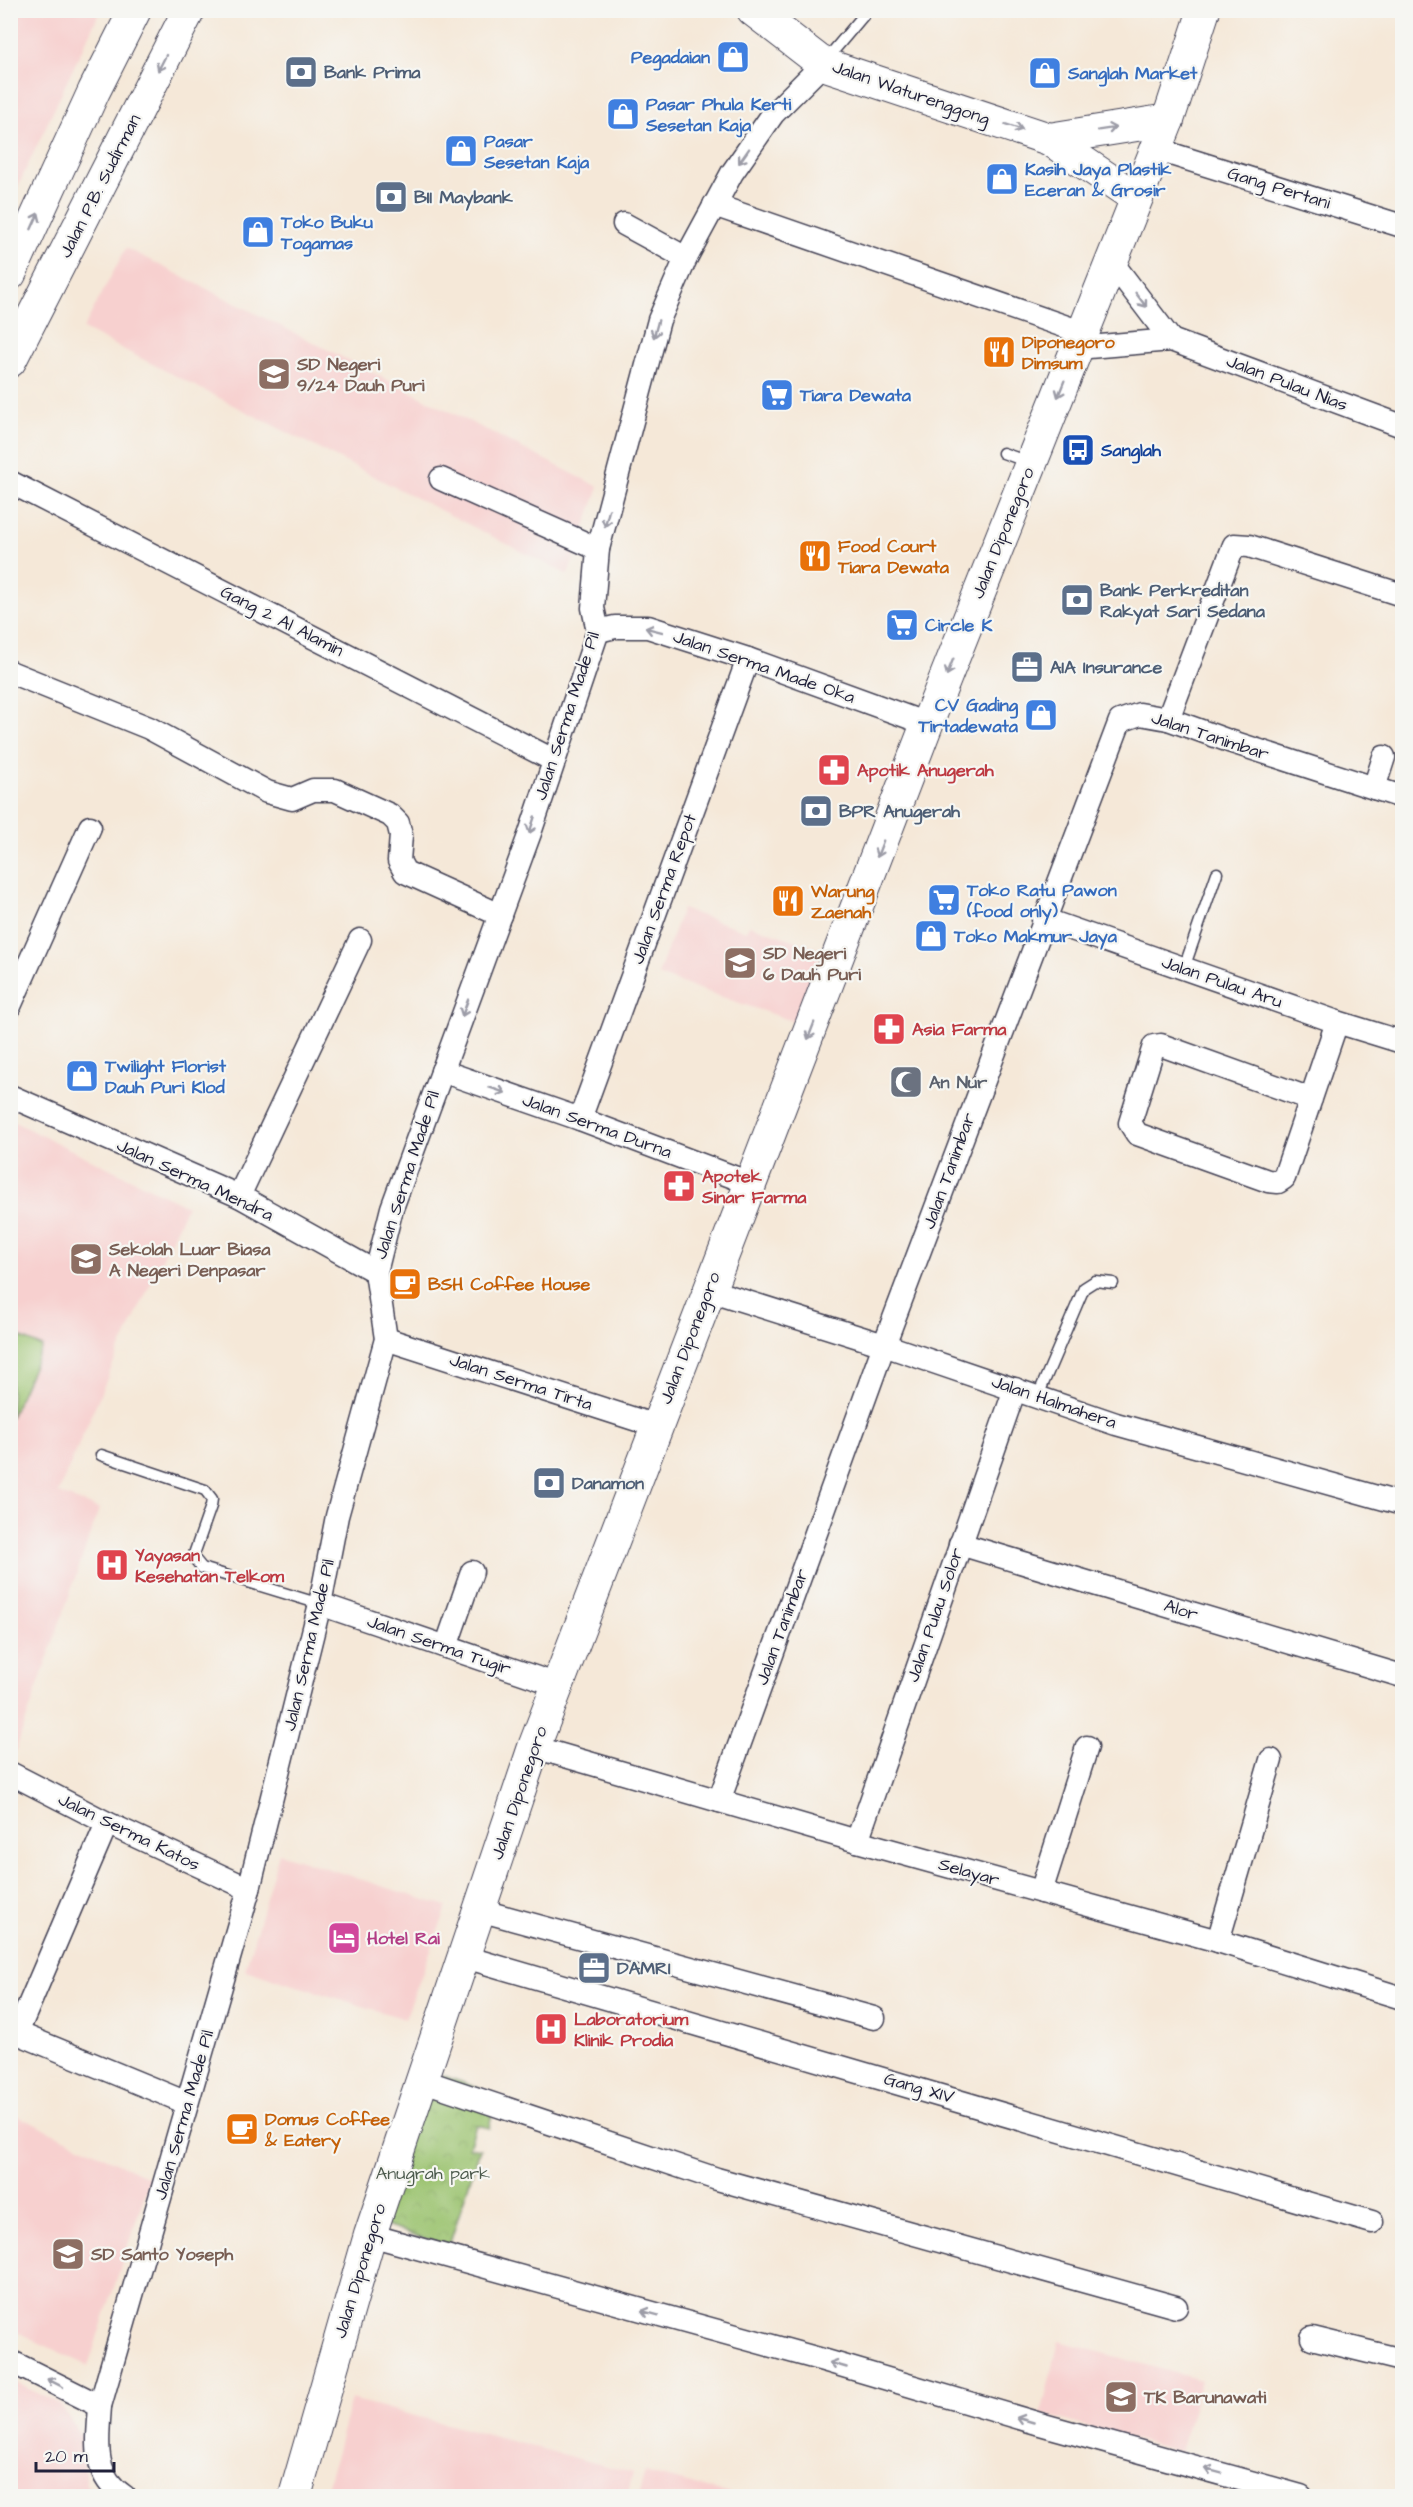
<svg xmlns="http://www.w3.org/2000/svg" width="1413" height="2507" viewBox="0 0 1413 2507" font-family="'Architects Daughter',sans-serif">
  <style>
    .built { fill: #f7d0cf }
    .park { fill: url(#park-crowns); stroke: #5e7255; stroke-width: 1.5 }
    .garden { fill: #9bc36f; stroke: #5e7255; stroke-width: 1.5 }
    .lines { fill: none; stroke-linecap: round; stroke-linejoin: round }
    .lane-casing { stroke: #424053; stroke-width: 13 }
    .street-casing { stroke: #424053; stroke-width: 25 }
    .secondary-casing { stroke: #424053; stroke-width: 34 }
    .lane { stroke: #fff; stroke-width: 10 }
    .street { stroke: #fff; stroke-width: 22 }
    .secondary { stroke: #fff; stroke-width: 32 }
    .oneway { stroke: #9c9ca7 }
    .labels { text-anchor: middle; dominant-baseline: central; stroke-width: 4.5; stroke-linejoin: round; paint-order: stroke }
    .shop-label { font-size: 18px; font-weight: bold; fill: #366cbe; stroke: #f6f6f2; text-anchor: start }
    .service-label { font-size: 18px; font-weight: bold; fill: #4e5e75; stroke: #f6f6f2; text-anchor: start }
    .street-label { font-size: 18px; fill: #22223b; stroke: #f6f6f2 }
    .food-label { font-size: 18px; font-weight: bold; fill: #c56008; stroke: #f6f6f2; text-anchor: start }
    .education-label { font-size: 18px; font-weight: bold; fill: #785e54; stroke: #f6f6f2; text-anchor: start }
    .transit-label { font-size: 18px; font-weight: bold; fill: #164399; stroke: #f6f6f2; text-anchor: start }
    .health-label { font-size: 18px; font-weight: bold; fill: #be3a42; stroke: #f6f6f2; text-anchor: start }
    .worship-label { font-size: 18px; font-weight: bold; fill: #5b616d; stroke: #f6f6f2; text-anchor: start }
    .hotel-label { font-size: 18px; font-weight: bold; fill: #b23c85; stroke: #f6f6f2; text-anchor: start }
    .park-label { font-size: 18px; fill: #4c5a4d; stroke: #f6f6f2 }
  </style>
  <defs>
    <pattern id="park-crowns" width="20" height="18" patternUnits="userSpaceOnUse" patternTransform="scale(1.5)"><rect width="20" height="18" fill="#9bc36f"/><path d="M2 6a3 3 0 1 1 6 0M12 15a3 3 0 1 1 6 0" fill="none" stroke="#85a761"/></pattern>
  </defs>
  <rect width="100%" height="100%" fill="#f6f6f2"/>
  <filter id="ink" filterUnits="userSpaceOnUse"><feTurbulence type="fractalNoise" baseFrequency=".0167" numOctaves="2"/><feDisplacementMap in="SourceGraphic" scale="12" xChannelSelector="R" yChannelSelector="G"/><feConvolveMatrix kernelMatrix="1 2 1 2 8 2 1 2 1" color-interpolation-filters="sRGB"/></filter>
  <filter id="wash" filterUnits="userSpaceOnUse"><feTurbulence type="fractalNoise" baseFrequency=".008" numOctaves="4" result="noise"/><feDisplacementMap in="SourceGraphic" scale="24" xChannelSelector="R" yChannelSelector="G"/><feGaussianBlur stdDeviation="1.35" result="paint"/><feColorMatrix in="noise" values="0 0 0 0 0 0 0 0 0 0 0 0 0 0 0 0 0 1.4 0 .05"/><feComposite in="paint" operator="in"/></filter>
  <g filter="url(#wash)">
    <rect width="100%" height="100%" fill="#f5e8d8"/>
    <g class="built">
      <polygon points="11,10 100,11 11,201 10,11"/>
      <polygon points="126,248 599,487 568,575 83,329"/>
      <polygon points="682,909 746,931 749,925 822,950 795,1022 658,975"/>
      <polygon points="10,1120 187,1206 114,1362 58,1493 99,1509 12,1761"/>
      <polygon points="279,1853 447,1907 405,2019 245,1970"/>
      <polygon points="11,2113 150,2178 88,2366 11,2329"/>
      <polygon points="1059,2341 1201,2380 1180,2452 1041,2414"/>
      <polygon points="10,2380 60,2404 81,2436 86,2485 95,2490 92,2496 11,2496"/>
      <polygon points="351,2399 633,2473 627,2496 325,2496"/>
      <polygon points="645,2472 737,2496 638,2496"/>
    </g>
    <polygon class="park" points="425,2069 497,2095 489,2128 476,2125 469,2147 480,2149 449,2246 379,2224"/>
    <polygon class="garden" points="11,1333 42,1347 11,1417"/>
  </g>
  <g filter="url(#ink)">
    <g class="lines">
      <defs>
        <g id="lane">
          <polyline points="825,61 868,10"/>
          <polyline points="1003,453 1028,462"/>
          <polyline points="1184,968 1217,873"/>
          <polyline points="1037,1398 1084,1288 1095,1281 1113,1283"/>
          <polyline points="101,1455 205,1490 212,1499 211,1506 193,1557 202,1568 320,1604"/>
        </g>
        <g id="street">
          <polyline points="1155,149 1402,226"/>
          <polyline points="714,205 1084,333"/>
          <polyline points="624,224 686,258"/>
          <polyline points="1111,261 1171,340"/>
          <polyline points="1077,348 1171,340 1402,426"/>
          <polyline points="441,479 598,549"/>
          <polyline points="10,482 553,760"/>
          <polyline points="598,631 615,627 648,627 748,659 927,724"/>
          <polyline points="10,672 149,728 267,792 292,799 313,790 335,790 390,815 398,823 401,835 399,861 405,872 500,915"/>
          <polyline points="1168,719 1234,545 1249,546 1402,595"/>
          <polyline points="1374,788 1384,757"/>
          <polyline points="1043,919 1337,1022 1402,1042"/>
          <polyline points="10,1006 90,827"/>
          <polyline points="442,1071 580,1119 752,1184"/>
          <polyline points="10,1096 239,1196 376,1272"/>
          <polyline points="1311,1099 1161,1045 1154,1046 1130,1123 1137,1134 1268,1181 1278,1182 1284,1178 1337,1022"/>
          <polyline points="580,1119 748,659"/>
          <polyline points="239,1196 360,940"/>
          <polyline points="709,1290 884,1345 1116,1424 1402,1504"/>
          <polyline points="386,1339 656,1426"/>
          <polyline points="960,1544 1402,1676"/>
          <polyline points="320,1604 558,1685"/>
          <polyline points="446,1647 472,1572"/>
          <polyline points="534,1747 857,1841 1218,1941 1402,1998"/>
          <polyline points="10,1773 107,1823 249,1889"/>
          <polyline points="719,1801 884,1345 1120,721 1140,714 1168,719 1229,741 1402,797"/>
          <polyline points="857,1841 1015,1389"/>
          <polyline points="1041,1892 1087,1747"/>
          <polyline points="479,1910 874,2018"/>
          <polyline points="1218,1941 1271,1760"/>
          <polyline points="465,1957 1372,2222"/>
          <polyline points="10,2030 187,2103"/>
          <polyline points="17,2033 107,1823"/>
          <polyline points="421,2080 717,2179 1176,2307"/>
          <polyline points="370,2235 823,2360 1040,2424 1301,2496"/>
          <polyline points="1312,2338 1402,2360"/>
          <polyline points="10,2361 100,2406"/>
          <path d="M124,2496C91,2475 98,2440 100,2406L249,1889L320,1604L337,1516L386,1339L376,1272L392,1208L530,833L598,631L593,608L598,549L659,320L686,258L732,173L773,114L823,64"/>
        </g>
        <g id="secondary">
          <polyline points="753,10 823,64 1049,139 1135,197"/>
          <polyline points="1049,139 1168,120"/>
          <polyline points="10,274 94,91 135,10"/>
          <polyline points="10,361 189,10"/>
          <polyline points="295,2496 370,2235 534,1747 927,724 1168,120 1204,10"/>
        </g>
      </defs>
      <use href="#lane" class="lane-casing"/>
      <use href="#street" class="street-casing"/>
      <use href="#secondary" class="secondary-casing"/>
      <use href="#lane" class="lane"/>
      <use href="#street" class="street"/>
      <use href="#secondary" class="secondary"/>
    </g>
    <defs><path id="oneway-shaft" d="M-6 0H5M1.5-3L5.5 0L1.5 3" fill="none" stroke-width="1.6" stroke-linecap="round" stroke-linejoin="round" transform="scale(1.5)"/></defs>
    <g class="oneway">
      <use href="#oneway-shaft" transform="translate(162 63) rotate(117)"/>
      <use href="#oneway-shaft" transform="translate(1014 127) rotate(18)"/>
      <use href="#oneway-shaft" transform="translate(1107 129) rotate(-9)"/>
      <use href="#oneway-shaft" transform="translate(744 156) rotate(125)"/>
      <use href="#oneway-shaft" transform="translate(35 221) rotate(-66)"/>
      <use href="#oneway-shaft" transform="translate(1141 300) rotate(53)"/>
      <use href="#oneway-shaft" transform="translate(656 329) rotate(105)"/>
      <use href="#oneway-shaft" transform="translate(1061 389) rotate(112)"/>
      <use href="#oneway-shaft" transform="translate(607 518) rotate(105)"/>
      <use href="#oneway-shaft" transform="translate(654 630) rotate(-166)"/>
      <use href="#oneway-shaft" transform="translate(950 667) rotate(112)"/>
      <use href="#oneway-shaft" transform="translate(532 825) rotate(108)"/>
      <use href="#oneway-shaft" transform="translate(880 849) rotate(111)"/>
      <use href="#oneway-shaft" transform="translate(465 1008) rotate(110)"/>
      <use href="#oneway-shaft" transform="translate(811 1031) rotate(111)"/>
      <use href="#oneway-shaft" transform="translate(497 1090) rotate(19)"/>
      <use href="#oneway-shaft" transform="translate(650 2313) rotate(-165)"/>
      <use href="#oneway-shaft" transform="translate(838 2365) rotate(-164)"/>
      <use href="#oneway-shaft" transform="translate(55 2383) rotate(-153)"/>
      <use href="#oneway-shaft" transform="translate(1025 2420) rotate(-164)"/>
      <use href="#oneway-shaft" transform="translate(1213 2471) rotate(-165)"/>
    </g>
  </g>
  <defs>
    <symbol id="shop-square" viewBox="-11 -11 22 22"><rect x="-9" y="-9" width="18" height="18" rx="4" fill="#3f7fe0" stroke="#f6f6f2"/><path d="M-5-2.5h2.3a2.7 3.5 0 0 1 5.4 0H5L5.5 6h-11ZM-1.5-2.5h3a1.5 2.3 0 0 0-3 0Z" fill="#fff"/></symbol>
    <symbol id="bank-square" viewBox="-11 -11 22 22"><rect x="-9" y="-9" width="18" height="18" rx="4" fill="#5c6f8a" stroke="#f6f6f2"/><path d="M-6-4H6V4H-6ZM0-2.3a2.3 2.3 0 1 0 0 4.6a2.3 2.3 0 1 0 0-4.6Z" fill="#fff"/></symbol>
    <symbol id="restaurant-square" viewBox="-11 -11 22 22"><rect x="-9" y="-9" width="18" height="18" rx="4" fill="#e8710a" stroke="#f6f6f2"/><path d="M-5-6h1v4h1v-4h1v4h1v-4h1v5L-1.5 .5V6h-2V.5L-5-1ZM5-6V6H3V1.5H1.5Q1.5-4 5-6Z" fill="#fff"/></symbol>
    <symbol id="school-square" viewBox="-11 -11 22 22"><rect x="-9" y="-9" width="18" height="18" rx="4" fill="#8d6e63" stroke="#f6f6f2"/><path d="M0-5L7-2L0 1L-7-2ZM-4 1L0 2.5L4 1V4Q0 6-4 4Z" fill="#fff"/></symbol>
    <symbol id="supermarket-square" viewBox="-11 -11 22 22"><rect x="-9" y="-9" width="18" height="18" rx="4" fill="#3f7fe0" stroke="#f6f6f2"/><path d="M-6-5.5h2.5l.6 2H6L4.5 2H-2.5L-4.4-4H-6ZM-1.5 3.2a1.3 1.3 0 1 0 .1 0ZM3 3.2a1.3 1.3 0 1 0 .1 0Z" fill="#fff"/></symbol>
    <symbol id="bus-square" viewBox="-11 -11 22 22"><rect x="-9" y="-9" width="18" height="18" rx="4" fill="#1a4fb4" stroke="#f6f6f2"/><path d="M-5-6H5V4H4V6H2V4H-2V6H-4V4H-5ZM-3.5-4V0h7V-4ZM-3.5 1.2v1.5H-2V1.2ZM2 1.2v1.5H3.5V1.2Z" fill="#fff"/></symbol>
    <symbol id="office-square" viewBox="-11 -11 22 22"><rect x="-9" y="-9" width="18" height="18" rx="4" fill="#5c6f8a" stroke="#f6f6f2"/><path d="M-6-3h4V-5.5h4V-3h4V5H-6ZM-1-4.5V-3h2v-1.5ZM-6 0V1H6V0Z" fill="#fff"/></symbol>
    <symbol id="pharmacy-square" viewBox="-11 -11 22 22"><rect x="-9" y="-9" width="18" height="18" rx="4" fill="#e0444e" stroke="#f6f6f2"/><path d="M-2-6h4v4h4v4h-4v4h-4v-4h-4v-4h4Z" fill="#fff"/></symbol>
    <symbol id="mosque-square" viewBox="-11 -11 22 22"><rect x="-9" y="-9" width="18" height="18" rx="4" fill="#6b7280" stroke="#f6f6f2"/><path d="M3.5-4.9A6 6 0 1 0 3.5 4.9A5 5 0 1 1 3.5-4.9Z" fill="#fff"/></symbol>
    <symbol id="cafe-square" viewBox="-11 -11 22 22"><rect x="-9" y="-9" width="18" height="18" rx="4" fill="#e8710a" stroke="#f6f6f2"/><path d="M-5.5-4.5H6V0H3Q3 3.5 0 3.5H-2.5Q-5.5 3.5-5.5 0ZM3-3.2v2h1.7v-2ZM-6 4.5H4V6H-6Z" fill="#fff"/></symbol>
    <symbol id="hospital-square" viewBox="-11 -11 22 22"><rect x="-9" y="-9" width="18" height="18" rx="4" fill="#e0444e" stroke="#f6f6f2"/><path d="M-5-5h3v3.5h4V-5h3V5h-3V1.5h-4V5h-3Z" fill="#fff"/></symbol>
    <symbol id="hotel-square" viewBox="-11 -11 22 22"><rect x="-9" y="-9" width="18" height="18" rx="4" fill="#d1479c" stroke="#f6f6f2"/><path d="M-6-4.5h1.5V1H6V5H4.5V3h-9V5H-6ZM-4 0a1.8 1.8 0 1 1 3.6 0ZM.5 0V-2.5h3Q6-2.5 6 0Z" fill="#fff"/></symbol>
  </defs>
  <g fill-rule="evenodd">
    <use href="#shop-square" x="714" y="38" width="38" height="38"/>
    <use href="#bank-square" x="282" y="53" width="38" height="38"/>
    <use href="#shop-square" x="1026" y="54" width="38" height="38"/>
    <use href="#shop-square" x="604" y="95" width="38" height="38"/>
    <use href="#shop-square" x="442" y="132" width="38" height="38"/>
    <use href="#shop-square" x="983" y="160" width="38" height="38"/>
    <use href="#bank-square" x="372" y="178" width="38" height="38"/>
    <use href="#shop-square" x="239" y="213" width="38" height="38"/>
    <use href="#restaurant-square" x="980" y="333" width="38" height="38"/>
    <use href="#school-square" x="255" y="355" width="38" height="38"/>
    <use href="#supermarket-square" x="758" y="376" width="38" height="38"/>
    <use href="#bus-square" x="1059" y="431" width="38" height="38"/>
    <use href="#restaurant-square" x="796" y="537" width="38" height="38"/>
    <use href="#bank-square" x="1058" y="581" width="38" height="38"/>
    <use href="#supermarket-square" x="883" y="606" width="38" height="38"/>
    <use href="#office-square" x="1008" y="648" width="38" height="38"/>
    <use href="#shop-square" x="1022" y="696" width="38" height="38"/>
    <use href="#pharmacy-square" x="815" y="751" width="38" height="38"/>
    <use href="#bank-square" x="797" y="792" width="38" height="38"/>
    <use href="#supermarket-square" x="925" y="881" width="38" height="38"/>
    <use href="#restaurant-square" x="769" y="882" width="38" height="38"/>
    <use href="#shop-square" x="912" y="917" width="38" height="38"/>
    <use href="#school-square" x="721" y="944" width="38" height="38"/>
    <use href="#pharmacy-square" x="870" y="1010" width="38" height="38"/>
    <use href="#shop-square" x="63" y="1057" width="38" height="38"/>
    <use href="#mosque-square" x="887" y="1063" width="38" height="38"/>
    <use href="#pharmacy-square" x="660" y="1167" width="38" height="38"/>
    <use href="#school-square" x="67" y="1240" width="38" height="38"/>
    <use href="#cafe-square" x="386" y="1265" width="38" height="38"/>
    <use href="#bank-square" x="530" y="1464" width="38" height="38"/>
    <use href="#hospital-square" x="93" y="1546" width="38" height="38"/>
    <use href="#hotel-square" x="325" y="1919" width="38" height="38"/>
    <use href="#office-square" x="575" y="1949" width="38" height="38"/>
    <use href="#hospital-square" x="532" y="2010" width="38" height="38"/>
    <use href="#cafe-square" x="223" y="2110" width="38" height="38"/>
    <use href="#school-square" x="49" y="2235" width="38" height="38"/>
    <use href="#school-square" x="1102" y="2378" width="38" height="38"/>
  </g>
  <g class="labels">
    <g class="shop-label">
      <text x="710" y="57" text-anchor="end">Pegadaian</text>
      <text x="1068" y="73">Sanglah Market</text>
      <text x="646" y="104">Pasar Phula Kerti<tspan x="646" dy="21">Sesetan Kaja</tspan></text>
      <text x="484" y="141">Pasar<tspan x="484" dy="21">Sesetan Kaja</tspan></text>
      <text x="1025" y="169">Kasih Jaya Plastik<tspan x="1025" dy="21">Eceran &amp; Grosir</tspan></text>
      <text x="281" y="222">Toko Buku<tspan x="281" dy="21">Togamas</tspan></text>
      <text x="800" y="395">Tiara Dewata</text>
      <text x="925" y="625">Circle K</text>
      <text x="1018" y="705" text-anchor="end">CV Gading<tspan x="1018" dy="21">Tirtadewata</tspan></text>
      <text x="967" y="890">Toko Ratu Pawon<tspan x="967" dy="21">(food only)</tspan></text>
      <text x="954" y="936">Toko Makmur Jaya</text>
      <text x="105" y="1066">Twilight Florist<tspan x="105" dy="21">Dauh Puri Klod</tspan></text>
    </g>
    <g class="service-label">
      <text x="324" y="72">Bank Prima</text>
      <text x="414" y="197">BII Maybank</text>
      <text x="1100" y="590">Bank Perkreditan<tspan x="1100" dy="21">Rakyat Sari Sedana</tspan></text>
      <text x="1050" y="667">AIA Insurance</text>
      <text x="839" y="811">BPR Anugerah</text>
      <text x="572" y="1483">Danamon</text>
      <text x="617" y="1968">DAMRI</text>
    </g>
    <g class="street-label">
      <text transform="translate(911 93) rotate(19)">Jalan Waturenggong</text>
      <text transform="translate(100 186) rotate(-63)">Jalan P.B. Sudirman</text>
      <text transform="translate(1279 188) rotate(17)">Gang Pertani</text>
      <text transform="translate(1287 383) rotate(21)">Jalan Pulau Nias</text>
      <text transform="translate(1003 533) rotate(-68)">Jalan Diponegoro</text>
      <text transform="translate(282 621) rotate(27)">Gang 2 Al Alamin</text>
      <text transform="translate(764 667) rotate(19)">Jalan Serma Made Oka</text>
      <text transform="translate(567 716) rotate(-72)">Jalan Serma Made Pil</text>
      <text transform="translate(1210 736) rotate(18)">Jalan Tanimbar</text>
      <text transform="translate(664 889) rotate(-70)">Jalan Serma Repot</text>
      <text transform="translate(1222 982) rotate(19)">Jalan Pulau Aru</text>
      <text transform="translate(597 1126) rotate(20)">Jalan Serma Durna</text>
      <text transform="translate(949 1171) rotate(-70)">Jalan Tanimbar</text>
      <text transform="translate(407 1175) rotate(-72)">Jalan Serma Made Pil</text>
      <text transform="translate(195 1180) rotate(25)">Jalan Serma Mendra</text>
      <text transform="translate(690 1338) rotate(-69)">Jalan Diponegoro</text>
      <text transform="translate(521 1382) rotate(18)">Jalan Serma Tirta</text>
      <text transform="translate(1054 1402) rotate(19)">Jalan Halmahera</text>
      <text transform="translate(1181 1610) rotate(17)">Alor</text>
      <text transform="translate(935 1615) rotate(-71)">Jalan Pulau Solor</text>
      <text transform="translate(782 1627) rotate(-70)">Jalan Tanimbar</text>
      <text transform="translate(309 1645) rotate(-77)">Jalan Serma Made Pil</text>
      <text transform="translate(439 1645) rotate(19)">Jalan Serma Tugir</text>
      <text transform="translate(519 1793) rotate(-71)">Jalan Diponegoro</text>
      <text transform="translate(129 1832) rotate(26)">Jalan Serma Katos</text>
      <text transform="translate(969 1872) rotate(16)">Selayar</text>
      <text transform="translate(919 2088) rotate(16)">Gang XIV</text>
      <text transform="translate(184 2115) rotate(-74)">Jalan Serma Made Pil</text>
      <text transform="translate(360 2271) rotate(-73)">Jalan Diponegoro</text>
    </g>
    <g class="food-label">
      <text x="1022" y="342">Diponegoro<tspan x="1022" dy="21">Dimsum</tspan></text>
      <text x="838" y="546">Food Court<tspan x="838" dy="21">Tiara Dewata</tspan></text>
      <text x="811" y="891">Warung<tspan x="811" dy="21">Zaenah</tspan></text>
      <text x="428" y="1284">BSH Coffee House</text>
      <text x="265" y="2119">Domus Coffee<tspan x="265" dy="21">&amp; Eatery</tspan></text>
    </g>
    <g class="education-label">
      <text x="297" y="364">SD Negeri<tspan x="297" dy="21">9/24 Dauh Puri</tspan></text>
      <text x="763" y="953">SD Negeri<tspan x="763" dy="21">6 Dauh Puri</tspan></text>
      <text x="109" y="1249">Sekolah Luar Biasa<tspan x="109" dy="21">A Negeri Denpasar</tspan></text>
      <text x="91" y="2254">SD Santo Yoseph</text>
      <text x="1144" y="2397">TK Barunawati</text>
    </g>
    <g class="transit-label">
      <text x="1101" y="450">Sanglah</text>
    </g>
    <g class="health-label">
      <text x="857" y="770">Apotik Anugerah</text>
      <text x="912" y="1029">Asia Farma</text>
      <text x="702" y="1176">Apotek<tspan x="702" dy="21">Sinar Farma</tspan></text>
      <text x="135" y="1555">Yayasan<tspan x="135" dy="21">Kesehatan Telkom</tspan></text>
      <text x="574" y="2019">Laboratorium<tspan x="574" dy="21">Klinik Prodia</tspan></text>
    </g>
    <g class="worship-label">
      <text x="929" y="1082">An Nur</text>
    </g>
    <g class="hotel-label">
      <text x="367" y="1938">Hotel Rai</text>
    </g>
    <g class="park-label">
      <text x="433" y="2173">Anugrah park</text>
    </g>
  </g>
  <rect width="1413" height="2507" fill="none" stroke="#f6f6f2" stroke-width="36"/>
  <path d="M36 2462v9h78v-9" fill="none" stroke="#22223b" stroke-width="3"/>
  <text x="45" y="2462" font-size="18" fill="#22223b" stroke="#f6f6f2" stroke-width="4.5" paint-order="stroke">20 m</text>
</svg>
